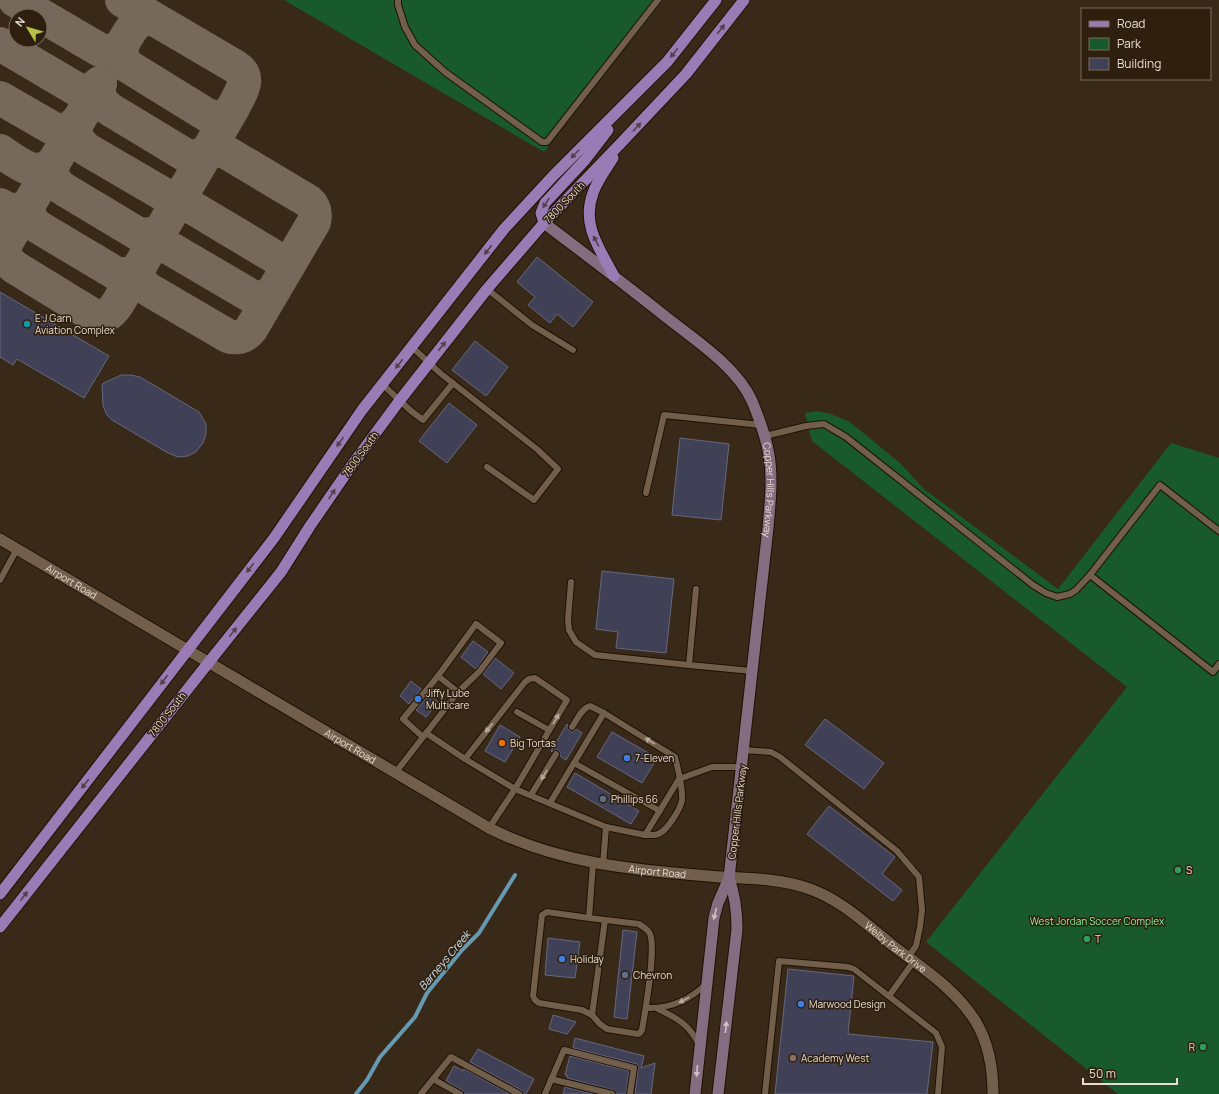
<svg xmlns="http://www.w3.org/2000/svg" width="1219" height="1094" viewBox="0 0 1219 1094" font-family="Manrope,sans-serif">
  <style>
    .green { fill: #185a2b }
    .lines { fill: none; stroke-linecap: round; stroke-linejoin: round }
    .stream { stroke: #669ab3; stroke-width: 4 }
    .taxiway { stroke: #76685a; stroke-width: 34 }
    .building { fill: #404157; stroke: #66687f }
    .service-casing { stroke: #201103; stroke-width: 8 }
    .tertiary-casing { stroke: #201103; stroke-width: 13 }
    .secondary-casing { stroke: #201103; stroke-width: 13 }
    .primary-casing { stroke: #201103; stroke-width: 13 }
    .service { stroke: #715f4c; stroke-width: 6 }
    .tertiary { stroke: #715f4c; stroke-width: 11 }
    .secondary { stroke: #856d81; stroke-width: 11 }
    .primary { stroke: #997cb6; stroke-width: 11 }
    .oneway { fill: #534049 }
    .oneway2 { fill: #b8ab9c }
    .oneway3 { fill: #cec1be }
    .culture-dot { fill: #0f9aa8; stroke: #2e1f0e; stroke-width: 1.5 }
    .shop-dot { fill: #3f7fe0; stroke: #2e1f0e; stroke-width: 1.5 }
    .food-dot { fill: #e8710a; stroke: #2e1f0e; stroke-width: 1.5 }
    .service-dot { fill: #5c6f8a; stroke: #2e1f0e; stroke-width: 1.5 }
    .leisure-dot { fill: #2e9e5b; stroke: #2e1f0e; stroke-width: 1.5 }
    .education-dot { fill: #8d6e63; stroke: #2e1f0e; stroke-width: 1.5 }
    .labels { text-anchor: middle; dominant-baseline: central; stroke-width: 3; stroke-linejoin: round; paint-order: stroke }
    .street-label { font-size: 10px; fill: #e7ddd2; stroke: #2e1f0e }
    .poi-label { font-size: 10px; fill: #e7ddd2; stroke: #2e1f0e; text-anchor: start }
    .park-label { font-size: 10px; fill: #89f49f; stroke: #2e1f0e }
    .water-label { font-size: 11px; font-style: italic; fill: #cde3f1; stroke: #2e1f0e }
  </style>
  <rect width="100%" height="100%" fill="#392918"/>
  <g class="green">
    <polygon points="284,0 663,0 544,152"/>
    <polygon points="817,411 831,414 850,422 900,463 924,489 1058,589 1171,443 1219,458 1219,1094 1118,1094 926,942 1127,687 812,441 805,413"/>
  </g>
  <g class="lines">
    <polyline class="stream" points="356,1094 367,1080 380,1057 415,1017 427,993 462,950 479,933 515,875"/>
    <g class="taxiway">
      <path d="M15,0L100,50C109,52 115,50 122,45"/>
      <path d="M122,0L236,67C250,76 243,89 237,100C234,106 231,112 225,115C219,118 213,117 207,115L126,65C123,60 121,53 122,47C123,41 134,24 139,21C144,19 149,19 154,19"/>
      <path d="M0,44L78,90C87,92 93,89 100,83"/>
      <path d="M100,83C97,95 101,103 111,110L187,156C201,159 209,148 224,151L308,201C315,207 316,213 314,222L251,329C245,337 237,339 228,336L151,291C142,285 138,279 138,269"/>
      <path d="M0,98L54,129C63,132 70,129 77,122"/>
      <path d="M77,122C73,134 78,141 86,149L163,194C170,197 177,196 183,192L184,199L188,205L280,260L283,269L282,275"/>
      <path d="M0,151C16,161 35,180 53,163"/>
      <path d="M53,163C50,175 55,184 65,190L140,235L152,234L161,230"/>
      <path d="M0,205C10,211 18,212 28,205L30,217L35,225L117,274H130L138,269"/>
      <path d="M161,230C160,236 161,241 166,246L253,297C261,300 268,296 274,290"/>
      <path d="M6,243C3,254 7,262 16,268L91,314C105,319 111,314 118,303L233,108"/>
      <polyline points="0,248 6,243 83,113"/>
    </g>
  </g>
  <g class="building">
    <polygon points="537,257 593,302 573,327 557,314 550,323 528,305 535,297 517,282"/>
    <polygon points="0,292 109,356 84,398 17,359 13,365 0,357"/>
    <polygon points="475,341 508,367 486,396 452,370"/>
    <polygon points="121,375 131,375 140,377 199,412 206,424 206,434 203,443 196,452 188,456 178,457 168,453 112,420 107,415 103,406 102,384"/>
    <polygon points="449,403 477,425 447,463 419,441"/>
    <polygon points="680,438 729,444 721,520 672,515"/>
    <polygon points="602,571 674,579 666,653 616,648 618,632 596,629"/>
    <polygon points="473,641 488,652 476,669 461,657"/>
    <polygon points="495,658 514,673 501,689 483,674"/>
    <polygon points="411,681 421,689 409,704 400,696"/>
    <polygon points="429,695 438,702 426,717 416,710"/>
    <polygon points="825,719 884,763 864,789 805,745"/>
    <polygon points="567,724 568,725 568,729 570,731 574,731 576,729 582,733 566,760 560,756 560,752 558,750 554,750 552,752 551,751"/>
    <polygon points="500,725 520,737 505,762 485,751"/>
    <polygon points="612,732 657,758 642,783 597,757"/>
    <polygon points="575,773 639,811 631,824 567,787"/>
    <polygon points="829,806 895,857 882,874 902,890 893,901 807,834"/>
    <polygon points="623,930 637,932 627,1019 614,1017"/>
    <polygon points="548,938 580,942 575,978 545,975"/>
    <polygon points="788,969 854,976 848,1034 933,1042 927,1094 775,1094"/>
    <polygon points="553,1015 576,1022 567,1034 549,1029"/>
    <polygon points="575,1038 644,1056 641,1068 655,1063 651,1094 635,1094 638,1069 637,1064 573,1048"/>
    <polygon points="478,1049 534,1079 526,1094 523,1094 521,1090 470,1062"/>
    <polygon points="570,1056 629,1071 626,1094 616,1094 615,1091 613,1090 567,1078 568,1076 565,1075"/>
    <polygon points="454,1066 463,1071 464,1069 510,1094 464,1094 462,1090 446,1081"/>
    <polygon points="565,1087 593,1094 563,1094"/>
  </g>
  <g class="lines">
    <defs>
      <g id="service">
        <polyline points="398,0 398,5 405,27 415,45 445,72 542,142 547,142 658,0"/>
        <polyline points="487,289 532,325 573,350"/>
        <polyline points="412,347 440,373 538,450 558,469 534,500 487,467"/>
        <polyline points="382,384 411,411 423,420 453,383"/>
        <polyline points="765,436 806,426 824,424 846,437 1033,585 1046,593 1057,597 1070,594 1076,590 1090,575 1160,485 1219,531"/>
        <polyline points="646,493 664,415 761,425"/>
        <polyline points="1090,575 1213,672 1219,664"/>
        <polyline points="0,580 17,549"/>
        <polyline points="571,582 568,620 569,630 576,642 595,655 689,665"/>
        <polyline points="696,589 689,665 752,671"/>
        <polyline points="517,712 549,730"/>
        <path d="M572,727C577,720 581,709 590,706L604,713L675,757C678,770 683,786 682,800C681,808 668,829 660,833C656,836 650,835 645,835"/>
        <polyline points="426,733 465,759 515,789 489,828"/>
        <polyline points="423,737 403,719 438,676"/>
        <polyline points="744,750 771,752 780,757 897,851 919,877 922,910 920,927 916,946 908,957"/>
        <polyline points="465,759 525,682 529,679 535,678 567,700 515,789 606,827 603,865"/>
        <polyline points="574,763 660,811"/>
        <polyline points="396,772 458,692 479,672 501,643 476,624 438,676 458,692"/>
        <polyline points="531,795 556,754"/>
        <polyline points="550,803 604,713"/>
        <polyline points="606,827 645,835 679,779 712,767 742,767"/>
        <path d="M589,918L547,912L542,915L533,996L535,1000L539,1003L582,1010L592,1015L600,1024L607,1029L638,1034L640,1033L642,1030C645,1013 656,948 650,934C648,929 643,927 639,924L589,918L593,863"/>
        <polyline points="889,996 914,961"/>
        <path d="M646,1008C670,1009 690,1000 707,983"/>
        <path d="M658,1009C677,1018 690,1025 699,1045"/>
        <polyline points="592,1015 605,920"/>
        <polyline points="433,1079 460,1094"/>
        <polyline points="551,1079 612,1094"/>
        <polyline points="421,1094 451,1057 519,1094"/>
        <polyline points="545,1094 564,1050 634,1068 630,1094"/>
        <polyline points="765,1094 779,961 848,967 854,969 936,1033 942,1047 938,1094"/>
      </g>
      <g id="tertiary">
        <path id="s1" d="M0,539L489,828C558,863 632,870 709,876C740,879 773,877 804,887C838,897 865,923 892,945C922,968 956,989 976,1022C989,1044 993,1069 993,1094"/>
      </g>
      <g id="secondary">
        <path id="s2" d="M544,223C585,254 626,285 666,317C694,339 737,367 752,401C759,418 766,437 769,455C773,479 770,504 768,528L729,878L718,903L714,918L695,1094"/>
        <path d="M718,1094L737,929C737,911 735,895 729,878"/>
      </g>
      <g id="primary">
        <path d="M613,158C606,169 597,181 593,193C581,225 600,249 614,276"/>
        <polyline points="544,223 541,213 545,203 585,160 608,130"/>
        <polyline points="0,894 274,538 362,410 504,229 553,176 667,62 716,0"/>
        <polyline points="0,927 209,662 281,572 310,526 352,465 400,400 487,289 544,223 621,143 686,74 744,0"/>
      </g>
    </defs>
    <use href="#service" class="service-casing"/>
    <use href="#tertiary" class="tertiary-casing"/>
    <use href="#secondary" class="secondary-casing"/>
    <use href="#primary" class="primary-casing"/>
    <use href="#service" class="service"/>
    <use href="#tertiary" class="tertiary"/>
    <use href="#secondary" class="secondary"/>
    <use href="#primary" class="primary"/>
  </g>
  <defs><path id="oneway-solid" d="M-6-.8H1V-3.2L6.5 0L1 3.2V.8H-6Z"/></defs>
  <g class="oneway">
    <use href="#oneway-solid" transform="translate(721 29) rotate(-52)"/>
    <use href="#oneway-solid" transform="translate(674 53) rotate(128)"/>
    <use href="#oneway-solid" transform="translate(637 127) rotate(-47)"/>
    <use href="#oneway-solid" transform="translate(575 154) rotate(135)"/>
    <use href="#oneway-solid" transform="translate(546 203) rotate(124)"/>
    <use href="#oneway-solid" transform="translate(596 241) rotate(-118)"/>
    <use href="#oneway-solid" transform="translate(488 250) rotate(128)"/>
    <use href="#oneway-solid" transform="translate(442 346) rotate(-52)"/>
    <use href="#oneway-solid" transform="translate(399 364) rotate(128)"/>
    <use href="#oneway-solid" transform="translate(340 442) rotate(125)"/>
    <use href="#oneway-solid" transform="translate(332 494) rotate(-56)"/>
    <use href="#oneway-solid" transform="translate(250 568) rotate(128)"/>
    <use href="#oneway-solid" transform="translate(233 632) rotate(-51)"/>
    <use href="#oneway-solid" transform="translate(164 680) rotate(127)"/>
    <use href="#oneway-solid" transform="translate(85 784) rotate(128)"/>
    <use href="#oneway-solid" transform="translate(24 896) rotate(-52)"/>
  </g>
  <g class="oneway2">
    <use href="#oneway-solid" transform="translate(556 719) rotate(-60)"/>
    <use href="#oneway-solid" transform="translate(489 728) rotate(128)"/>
    <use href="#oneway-solid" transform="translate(650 741) rotate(-148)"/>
    <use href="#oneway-solid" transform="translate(544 775) rotate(121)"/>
    <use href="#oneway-solid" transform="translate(684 1000) rotate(153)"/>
  </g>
  <g class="oneway3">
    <use href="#oneway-solid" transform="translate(715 914) rotate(104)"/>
    <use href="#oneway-solid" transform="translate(726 1027) rotate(-84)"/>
    <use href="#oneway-solid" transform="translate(697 1071) rotate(95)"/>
  </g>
  <circle class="culture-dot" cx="27" cy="324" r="4"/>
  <g class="shop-dot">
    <circle cx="418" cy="699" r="4"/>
    <circle cx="627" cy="758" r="4"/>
    <circle cx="562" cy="959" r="4"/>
    <circle cx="801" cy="1004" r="4"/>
  </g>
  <circle class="food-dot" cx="502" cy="743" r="4"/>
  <g class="service-dot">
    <circle cx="603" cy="799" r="4"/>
    <circle cx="625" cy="975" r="4"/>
  </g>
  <g class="leisure-dot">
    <circle cx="1178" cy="870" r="4"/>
    <circle cx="1087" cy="939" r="4"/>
    <circle cx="1203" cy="1047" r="4"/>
  </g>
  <circle class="education-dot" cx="793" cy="1058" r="4"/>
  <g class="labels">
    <g class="street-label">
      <text transform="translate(564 202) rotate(-46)">7800 South</text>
      <text transform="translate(360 454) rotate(-54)">7800 South</text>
      <text stroke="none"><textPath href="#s2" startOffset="367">Copper Hills Parkway</textPath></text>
      <text stroke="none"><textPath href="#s1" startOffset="83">Airport Road</textPath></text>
      <text transform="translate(167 714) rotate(-52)">7800 South</text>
      <text stroke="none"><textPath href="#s1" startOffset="407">Airport Road</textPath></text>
      <text transform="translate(737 812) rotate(-83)">Copper Hills Parkway</text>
      <text stroke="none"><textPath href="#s1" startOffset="743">Airport Road</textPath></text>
      <text stroke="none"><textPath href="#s1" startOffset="1001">Welby Park Drive</textPath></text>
    </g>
    <g class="poi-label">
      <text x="35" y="318">E J Garn<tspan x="35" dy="12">Aviation Complex</tspan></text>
      <text x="426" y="693">Jiffy Lube<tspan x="426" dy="12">Multicare</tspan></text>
      <text x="510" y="743">Big Tortas</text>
      <text x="635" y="758">7-Eleven</text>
      <text x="611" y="799">Phillips 66</text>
      <text x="1186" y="870">S</text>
      <text x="1095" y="939">T</text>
      <text x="570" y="959">Holiday</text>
      <text x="633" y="975">Chevron</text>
      <text x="809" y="1004">Marwood Design</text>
      <text x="1195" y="1047" text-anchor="end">R</text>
      <text x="801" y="1058">Academy West</text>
    </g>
    <g class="park-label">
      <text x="1097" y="921">West Jordan Soccer Complex</text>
    </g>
    <g class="water-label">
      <text transform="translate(444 960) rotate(-50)">Barneys Creek</text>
    </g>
  </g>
  <rect x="1081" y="8" width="130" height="72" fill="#2e1f0e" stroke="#786b5c"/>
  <rect x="1089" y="21" width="20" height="6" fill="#997cb6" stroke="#786b5c"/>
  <text x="1117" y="28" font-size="12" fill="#e7ddd2">Road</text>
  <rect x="1089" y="38" width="20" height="12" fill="#185a2b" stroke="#786b5c"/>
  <text x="1117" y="48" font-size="12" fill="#e7ddd2">Park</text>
  <rect x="1089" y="58" width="20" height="12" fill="#404157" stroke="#786b5c"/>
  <text x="1117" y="68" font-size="12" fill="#e7ddd2">Building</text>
  <g transform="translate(28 28) rotate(308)"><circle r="19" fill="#2e1f0e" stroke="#786b5c"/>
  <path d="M0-3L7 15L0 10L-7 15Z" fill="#b6c148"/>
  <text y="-6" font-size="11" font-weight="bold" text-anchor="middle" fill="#e7ddd2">N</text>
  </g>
  <path d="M1083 1078v6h94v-6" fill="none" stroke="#e7ddd2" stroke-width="2"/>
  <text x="1089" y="1078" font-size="12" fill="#e7ddd2" stroke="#2e1f0e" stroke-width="3" paint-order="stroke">50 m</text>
</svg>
